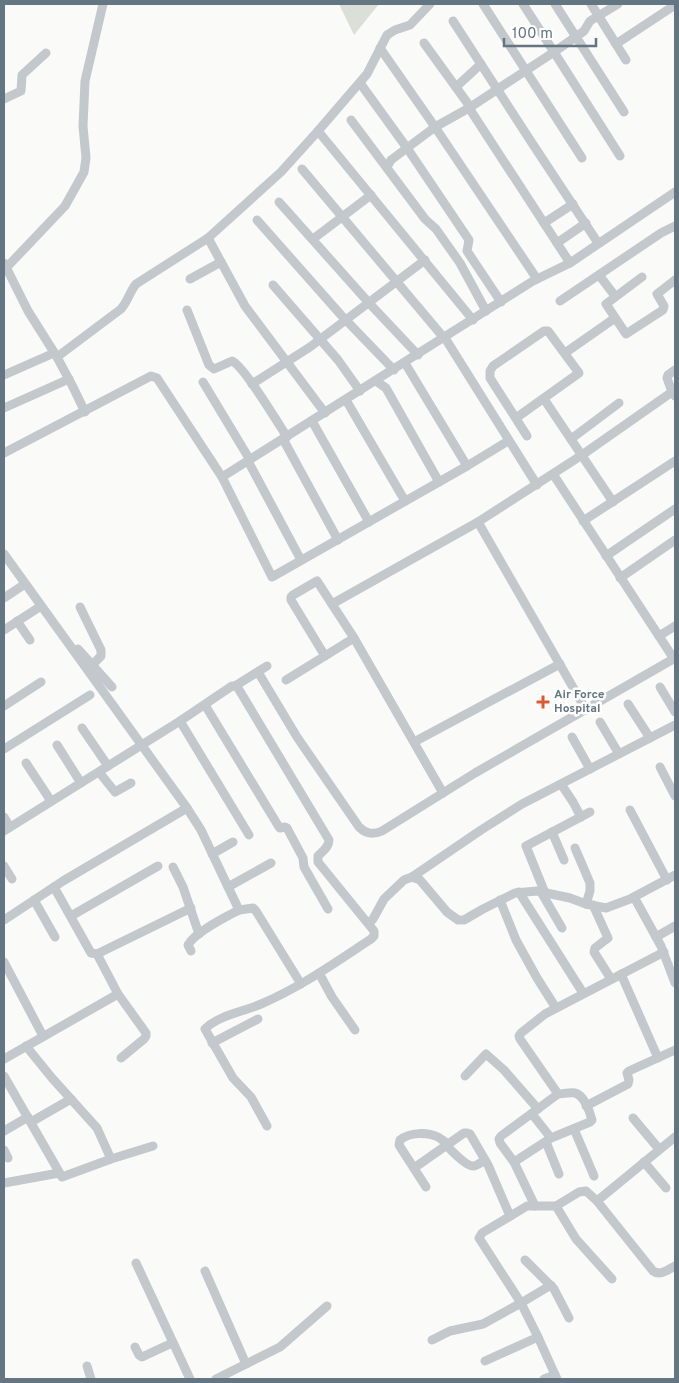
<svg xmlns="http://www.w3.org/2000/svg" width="679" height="1383" viewBox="0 0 679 1383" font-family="Overpass,sans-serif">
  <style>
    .green { fill: #dadfd7 }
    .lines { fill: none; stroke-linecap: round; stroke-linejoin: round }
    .minor { stroke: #c3c8cc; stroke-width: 9 }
    .poi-dot { fill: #e4572e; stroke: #fff; stroke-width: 2 }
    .labels { text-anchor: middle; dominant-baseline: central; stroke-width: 5; stroke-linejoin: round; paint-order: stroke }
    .poi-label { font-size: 12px; font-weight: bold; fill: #657683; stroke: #fff; text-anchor: start }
  </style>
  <rect width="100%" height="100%" fill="#fafaf8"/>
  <polygon class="green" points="339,4 379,4 354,35"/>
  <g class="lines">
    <g class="minor">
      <polyline points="483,4 582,158"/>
      <polyline points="555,4 624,112"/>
      <polyline points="591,4 626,60"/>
      <polyline points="618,4 590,21 584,31 554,52 620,156"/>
      <polyline points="453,21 532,143 598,243"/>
      <polyline points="424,43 471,108"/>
      <polyline points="616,44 675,5"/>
      <polyline points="380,48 435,127 537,279"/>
      <polyline points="360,83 407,148 469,240 467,251 501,302"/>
      <polyline points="456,87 481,64"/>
      <polyline points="4,99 21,91 22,75 46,53"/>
      <polyline points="469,108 570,263"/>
      <polyline points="351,120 425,219 436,229 460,263 486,311"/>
      <polyline points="318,131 473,320"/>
      <polyline points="387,167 391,160 435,127 469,108 554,52 523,4"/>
      <polyline points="302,169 444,338"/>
      <polyline points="279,202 369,303 418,355"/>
      <polyline points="257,220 341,315 394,370"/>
      <polyline points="544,223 573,204"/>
      <polyline points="208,238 245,306 325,413"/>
      <polyline points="313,239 371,195"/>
      <polyline points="557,243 586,223"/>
      <polyline points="4,263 28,311 57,357 72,385 85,412"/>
      <polyline points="7,267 65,206 84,172 86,158 83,126 85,81 103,4"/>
      <polyline points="599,275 615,296"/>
      <polyline points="642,277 606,304 626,334 663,310 664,306 657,294 675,280"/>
      <polyline points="190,279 221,262"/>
      <polyline points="273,285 338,360 360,391"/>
      <polyline points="560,301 661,233 675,226"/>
      <path d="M187,310L209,365L214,369L232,361C243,365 278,423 287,437"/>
      <polyline points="445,338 537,485"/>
      <polyline points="565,353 615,318"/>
      <path d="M57,357L121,309C128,301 130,291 136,284L208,238L281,172L318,131L367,74L387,35L395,30L410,25L430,4"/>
      <polyline points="405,363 467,466"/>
      <polyline points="675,370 668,375 667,378 672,392 675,396"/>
      <polyline points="4,375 54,353"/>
      <polyline points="376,381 386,388 439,482"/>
      <polyline points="203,382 250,460"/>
      <polyline points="252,384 310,347 425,260"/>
      <polyline points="544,399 613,502"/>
      <polyline points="346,400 405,501"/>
      <polyline points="4,408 69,379"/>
      <polyline points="516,418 579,373 548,331 544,331 493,366 490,371 490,378 527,436"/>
      <polyline points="312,421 369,522"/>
      <polyline points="283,439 338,540"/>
      <polyline points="571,439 619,403"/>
      <polyline points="4,453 151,376 157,378 222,477 272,577 467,466 508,441"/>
      <polyline points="248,461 301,560"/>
      <polyline points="553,474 674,659"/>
      <polyline points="222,477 533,281 570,263 675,192"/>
      <polyline points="583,521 675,461"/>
      <polyline points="478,522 586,710"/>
      <polyline points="4,554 187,808 201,830 239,910 253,908 256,911 301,984"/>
      <polyline points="606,556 675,509"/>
      <polyline points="620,578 675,540"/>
      <polyline points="4,598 25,584"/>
      <polyline points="332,604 478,522 582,455 672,392"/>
      <polyline points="80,607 101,650 101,656 92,665"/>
      <polyline points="17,621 30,640"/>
      <polyline points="4,630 41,606"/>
      <polyline points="659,636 675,626"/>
      <polyline points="78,649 112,687"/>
      <polyline points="325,656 291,600 291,597 293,595 317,581 354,638 443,793"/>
      <path d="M258,672L297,737L359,827C366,834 373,835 382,831L475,773L675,658"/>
      <polyline points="286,680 354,638"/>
      <polyline points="235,686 267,666"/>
      <polyline points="660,687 675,712"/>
      <polyline points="628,704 650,738"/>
      <polyline points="205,705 279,827 280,828 285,827 287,828 303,858 304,867 328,909"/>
      <polyline points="4,706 41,682"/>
      <polyline points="180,721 249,835"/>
      <polyline points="600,722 619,754"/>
      <polyline points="82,728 108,766"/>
      <polyline points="572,737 590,769"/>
      <polyline points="414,742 560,664"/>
      <polyline points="57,745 81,783"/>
      <polyline points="4,749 90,695"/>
      <polyline points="26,763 51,801"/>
      <polyline points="660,767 675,796"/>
      <polyline points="99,772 115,792 131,783"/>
      <polyline points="561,784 573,802 581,817"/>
      <polyline points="630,810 667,880"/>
      <polyline points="4,817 10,827"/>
      <path d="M4,831L180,721L232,686H235L238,688L329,840C329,847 323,851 318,856V862L374,931V936L371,939C336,962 301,987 261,1004C243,1012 219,1015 205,1029L233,1078L251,1097L267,1126"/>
      <polyline points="552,832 564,860"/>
      <polyline points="575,848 590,883 590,891 586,904"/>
      <polyline points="212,854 233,842"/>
      <polyline points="4,866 12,879"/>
      <polyline points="173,867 183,887 199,934"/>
      <polyline points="412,877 481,830 522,804 675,725"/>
      <polyline points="54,887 91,953 97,954 191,908"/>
      <polyline points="228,887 271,863"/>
      <polyline points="519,892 583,993"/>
      <polyline points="541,892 562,928"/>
      <polyline points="545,893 526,846 590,812"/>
      <polyline points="634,897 661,946 675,983"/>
      <polyline points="34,900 55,937"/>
      <polyline points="500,900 516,940 537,978 556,1008"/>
      <polyline points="593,905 608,938 595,948 594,952 611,979"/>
      <polyline points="71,916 158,866"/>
      <polyline points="4,920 63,881 187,808"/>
      <polyline points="369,923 373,919 384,899 404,880 412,877 420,880 447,912 458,920 464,920 483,909 515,893 537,891 570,898 586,904 606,908 630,899 675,875"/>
      <polyline points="656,937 675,926"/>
      <path d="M191,951L188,945C195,932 226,917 239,910"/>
      <polyline points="97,954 118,994 146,1033 146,1036 144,1039 121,1058"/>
      <polyline points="4,962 43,1036"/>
      <polyline points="319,973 332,997 355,1030"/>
      <polyline points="621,974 658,1058"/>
      <polyline points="212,1043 258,1019"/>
      <polyline points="26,1046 52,1078 97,1128 111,1159"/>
      <polyline points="4,1059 118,994"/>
      <polyline points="4,1076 62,1177 111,1159 153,1146"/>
      <polyline points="465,1076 486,1054 504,1070 538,1109"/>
      <polyline points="586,1106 628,1084 629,1080 627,1073 629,1071 675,1050"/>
      <polyline points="532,1114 551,1138"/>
      <polyline points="633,1118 659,1149"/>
      <polyline points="31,1122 71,1099"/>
      <polyline points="574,1129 594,1176"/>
      <polyline points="4,1131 28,1117"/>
      <polyline points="546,1142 559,1174"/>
      <path d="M446,1145C452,1151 466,1166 473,1166C477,1166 482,1162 485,1160"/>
      <polyline points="4,1150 8,1158"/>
      <path d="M514,1162L551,1138L590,1122L592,1120C590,1112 584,1095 575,1093C569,1092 563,1094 558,1094L556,1091L520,1039L519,1036L521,1033L545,1014L664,952"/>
      <polyline points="644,1162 666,1188"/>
      <polyline points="414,1168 464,1133 467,1133 470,1134 488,1165 510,1216"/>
      <polyline points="4,1183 59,1173"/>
      <path d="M426,1187L399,1145L400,1140C410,1132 427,1132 438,1137C441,1139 445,1142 448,1144"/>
      <polyline points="597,1201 675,1137"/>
      <polyline points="535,1206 514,1162 500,1143 499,1139 501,1136 558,1094"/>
      <polyline points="556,1206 576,1239 612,1279"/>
      <polyline points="525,1260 554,1289 569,1318"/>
      <polyline points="136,1263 190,1379"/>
      <polyline points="205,1271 246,1364"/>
      <polyline points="432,1340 450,1331 483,1324 521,1303 551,1285"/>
      <polyline points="135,1347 139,1355 142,1357 172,1343"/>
      <polyline points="485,1361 538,1337"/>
      <polyline points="87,1366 91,1379"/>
      <polyline points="216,1379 280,1347 327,1306"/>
      <polyline points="544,1379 555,1375"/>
      <path d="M557,1379L538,1337L521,1303L479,1238L482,1233L527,1206H556L579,1192L586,1191L597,1201L653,1271C660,1276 668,1270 675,1266"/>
    </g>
  </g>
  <path class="poi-dot" d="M540.5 694.5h5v5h5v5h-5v5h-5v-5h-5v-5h5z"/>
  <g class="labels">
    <g class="poi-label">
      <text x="554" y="695">Air Force<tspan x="554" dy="14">Hospital</tspan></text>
    </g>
  </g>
  <rect width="679" height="1383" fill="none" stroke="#657683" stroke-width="10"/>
  <path d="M504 38v8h92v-8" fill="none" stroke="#657683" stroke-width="2.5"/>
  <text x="512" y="38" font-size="15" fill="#657683" stroke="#ffffff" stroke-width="4" paint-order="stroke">100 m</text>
</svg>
